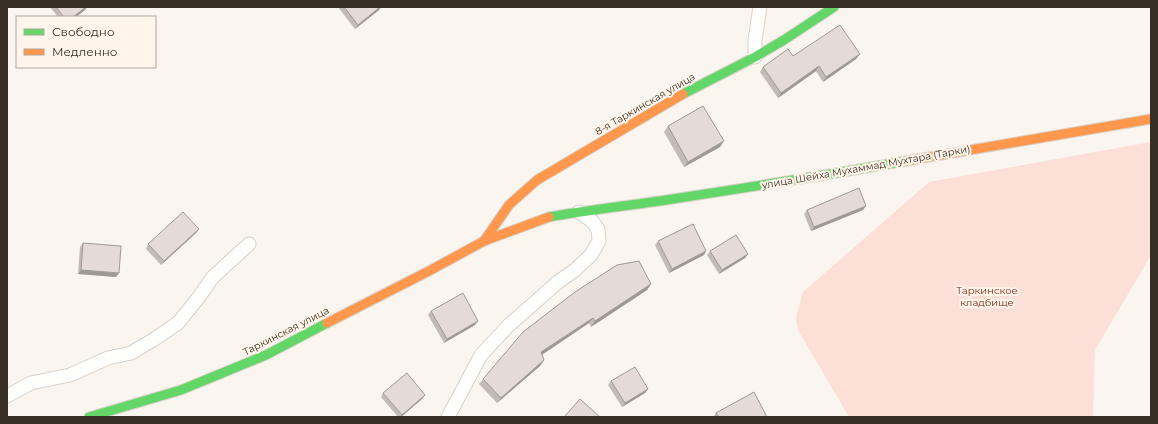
<svg xmlns="http://www.w3.org/2000/svg" width="1158" height="424" viewBox="0 0 1158 424" font-family="Montserrat,sans-serif">
  <style>
    .green { fill: #fcdfd7 }
    .lines { fill: none; stroke-linecap: round; stroke-linejoin: round }
    .street-casing { stroke: #d8d1c9; stroke-width: 15 }
    .fast-casing { stroke: #d8d1c9; stroke-width: 11 }
    .slow-casing { stroke: #d8d1c9; stroke-width: 11 }
    .street { stroke: #fefefd; stroke-width: 13 }
    .fast { stroke: #63d668; stroke-width: 9 }
    .slow { stroke: #ff974d; stroke-width: 9 }
    .wall { fill: #c3bcb6 }
    .shaded-wall { fill: #9f9994 }
    .building { fill: #e3dbd4; stroke: #9f9994 }
    .labels { text-anchor: middle; dominant-baseline: central; stroke-width: 4; stroke-linejoin: round; paint-order: stroke }
    .street-label { font-size: 10px; fill: #382f24; stroke: #fff5ea }
    .park-label { font-size: 10px; fill: #781e10; stroke: #fff5ea }
  </style>
  <rect width="100%" height="100%" fill="#faf5ef"/>
  <polygon class="green" points="1151,142 1151,255 1095,350 1093,417 849,417 798,330 796,317 803,292 929,182"/>
  <g class="lines">
    <defs>
      <g id="street">
        <polyline points="755,57 755,40 760,7"/>
        <polyline points="7,396 31,383 70,375 108,358 131,353 153,340 178,323 199,297 213,277 249,244"/>
        <polyline points="448,417 481,355 509,325 558,282 575,270 591,255 599,241 598,229 592,221 579,212"/>
      </g>
      <g id="fast">
        <polyline points="683,94 755,57 784,40 834,7"/>
        <path d="M549,217C588,210 627,206 666,200C746,188 826,175 906,161"/>
        <polyline points="89,417 181,390 266,355 327,323"/>
      </g>
      <g id="slow">
        <polyline points="906,161 1151,119"/>
        <polyline points="484,241 509,205 537,180 683,94"/>
        <polyline points="327,323 429,271 484,241 549,217"/>
      </g>
    </defs>
    <use href="#street" class="street-casing"/>
    <use href="#fast" class="fast-casing"/>
    <use href="#slow" class="slow-casing"/>
    <use href="#street" class="street"/>
    <use href="#fast" class="fast"/>
    <use href="#slow" class="slow"/>
  </g>
  <g class="wall">
    <polygon points="50,7 87,7 85,10 76,17 58,17"/>
    <polygon points="338,7 381,7 379,10 355,29"/>
    <polygon points="860,54 856,59 823,82 816,71 778,98 760,72 763,67 793,56"/>
    <polygon points="668,126 720,147 684,167 664,132"/>
    <polygon points="807,210 863,210 811,231 804,214"/>
    <polygon points="199,229 196,233 161,265 146,249 148,244"/>
    <polygon points="658,241 706,251 704,255 669,273 655,245"/>
    <polygon points="83,243 116,277 78,274 80,247"/>
    <polygon points="710,251 748,254 745,258 719,274 707,255"/>
    <polygon points="651,284 647,290 591,327 589,323 542,355 544,360 540,366 497,403 479,384 483,379"/>
    <polygon points="431,311 475,325 444,343 428,315"/>
    <polygon points="611,381 648,389 645,393 622,407 608,385"/>
    <polygon points="383,393 422,399 401,417 398,417 381,397"/>
    <polygon points="716,413 767,417 713,417"/>
  </g>
  <g class="shaded-wall">
    <polygon points="86,7 87,7 85,10 76,17 73,17"/>
    <polygon points="380,7 381,7 379,10 355,29 358,25"/>
    <polygon points="860,54 856,59 823,82 826,77"/>
    <polygon points="819,66 816,71 778,98 781,93"/>
    <polygon points="724,141 720,147 684,167 688,162"/>
    <polygon points="866,206 863,210 811,231 814,227"/>
    <polygon points="199,229 196,233 161,265 164,261"/>
    <polygon points="706,251 704,255 669,273 672,269"/>
    <polygon points="748,254 745,258 719,274 722,270"/>
    <polygon points="81,270 119,273 116,277 78,274"/>
    <polygon points="651,284 647,290 591,327 595,321"/>
    <polygon points="593,318 589,323 537,358 541,352"/>
    <polygon points="478,321 475,325 444,343 447,339"/>
    <polygon points="544,360 540,366 497,403 501,398"/>
    <polygon points="648,389 645,393 622,407 625,403"/>
    <polygon points="425,395 422,399 401,417 400,417 402,415"/>
  </g>
  <g class="building">
    <polygon points="56,7 86,7 73,17 64,17"/>
    <polygon points="344,7 380,7 358,25"/>
    <polygon points="840,25 860,54 826,77 819,66 781,93 763,67 788,49 793,56"/>
    <polygon points="703,106 724,141 688,162 668,126"/>
    <polygon points="859,188 866,206 814,227 807,210"/>
    <polygon points="183,212 199,229 164,261 148,244"/>
    <polygon points="693,224 706,251 672,269 658,241"/>
    <polygon points="736,235 748,254 722,270 710,251"/>
    <polygon points="83,243 121,246 119,273 81,270"/>
    <polygon points="639,261 651,284 595,321 593,318 541,352 544,360 501,398 483,379 523,332 575,292 617,265"/>
    <polygon points="463,293 478,321 447,339 431,311"/>
    <polygon points="635,367 648,389 625,403 611,381"/>
    <polygon points="407,373 425,395 402,415 383,393"/>
    <polygon points="754,392 767,417 719,417 716,413"/>
    <polygon points="580,399 600,417 564,417"/>
  </g>
  <g class="labels">
    <g class="street-label">
      <text transform="translate(645 104) rotate(-30)">8-я Таркинская улица</text>
      <text transform="translate(866 167) rotate(-10)">улица Шейха Мухаммад Мухтара (Тарки)</text>
      <text transform="translate(286 331) rotate(-27)">Таркинская улица</text>
    </g>
    <g class="park-label">
      <text x="987" y="290">Таркинское<tspan x="987" dy="12">кладбище</tspan></text>
    </g>
  </g>
  <rect width="1158" height="424" fill="none" stroke="#382f24" stroke-width="16"/>
  <rect x="16" y="16" width="140" height="52" fill="#fff5ea" stroke="#afa69b"/>
  <rect x="24" y="29" width="20" height="6" fill="#63d668" stroke="#afa69b"/>
  <text x="52" y="36" font-size="12" fill="#382f24">Свободно</text>
  <rect x="24" y="49" width="20" height="6" fill="#ff974d" stroke="#afa69b"/>
  <text x="52" y="56" font-size="12" fill="#382f24">Медленно</text>
</svg>
